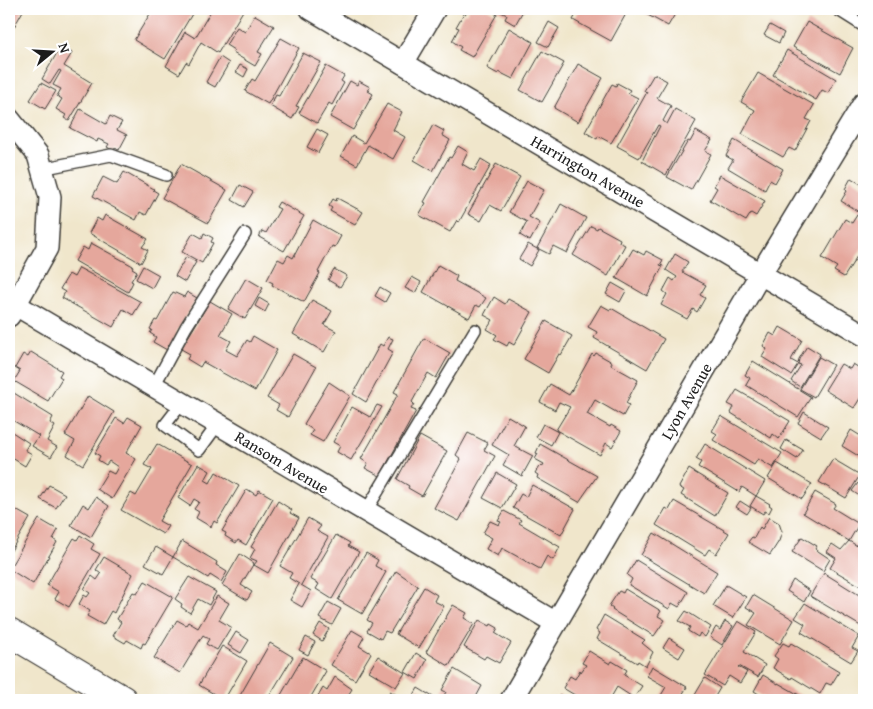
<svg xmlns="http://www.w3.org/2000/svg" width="873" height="709" viewBox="0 0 873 709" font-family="'Gentium Book Plus',serif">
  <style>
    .building { fill: #e5a79c }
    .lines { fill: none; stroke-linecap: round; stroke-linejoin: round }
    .lane-casing { stroke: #3c3a36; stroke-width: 14 }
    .street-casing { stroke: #3c3a36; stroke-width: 24 }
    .secondary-casing { stroke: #3c3a36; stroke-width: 30 }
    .lane { stroke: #fff; stroke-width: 11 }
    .street { stroke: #fff; stroke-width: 21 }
    .secondary { stroke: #fff; stroke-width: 28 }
    .labels { text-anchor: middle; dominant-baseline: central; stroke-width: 4; stroke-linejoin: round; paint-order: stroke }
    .street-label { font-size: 16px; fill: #1c1c1c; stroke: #fff }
  </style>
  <rect width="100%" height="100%" fill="#fff"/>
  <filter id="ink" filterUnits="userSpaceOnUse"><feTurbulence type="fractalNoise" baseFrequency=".02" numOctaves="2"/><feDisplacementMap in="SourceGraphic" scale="10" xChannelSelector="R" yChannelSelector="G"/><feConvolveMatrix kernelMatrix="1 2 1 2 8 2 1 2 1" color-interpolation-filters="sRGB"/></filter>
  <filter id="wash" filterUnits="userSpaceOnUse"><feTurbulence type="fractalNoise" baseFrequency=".0096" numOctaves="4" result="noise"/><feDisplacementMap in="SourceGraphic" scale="20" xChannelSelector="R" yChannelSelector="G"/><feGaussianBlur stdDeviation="1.12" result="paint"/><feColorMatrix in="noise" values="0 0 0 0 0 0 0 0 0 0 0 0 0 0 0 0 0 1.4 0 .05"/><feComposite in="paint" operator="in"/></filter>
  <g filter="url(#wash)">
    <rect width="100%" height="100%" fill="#f0e6cb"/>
    <g id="blocks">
      <g class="building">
        <polygon points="9,9 24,9 9,36"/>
        <polygon points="153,9 195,9 165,59 134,40"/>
        <polygon points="212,9 244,9 218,53 201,42 189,64 186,62 179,74 166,66 185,32 195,38"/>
        <polygon points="469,9 487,9 497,14 472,57 459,50 461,47 452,41 459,28 456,27 464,13 466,14"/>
        <polygon points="495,9 524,9 515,25 505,19 507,15"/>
        <polygon points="579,9 622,9 627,12 611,41 573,20"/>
        <polygon points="646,9 678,9 668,26 644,13"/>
        <polygon points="255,15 274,26 258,52 262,54 255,66 233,53 234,50 226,45 237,27 245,32"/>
        <polygon points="549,22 559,28 548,47 538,42"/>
        <polygon points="807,22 853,48 840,73 793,47"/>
        <polygon points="770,25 784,33 779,43 764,35"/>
        <polygon points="509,28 533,42 513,79 499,72 498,74 487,68"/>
        <polygon points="281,38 299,48 268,104 245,91 252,79 255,81"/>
        <polygon points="61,46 72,53 64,66 92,83 69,121 64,118 66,115 56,109 62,99 57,96 61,89 53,85 61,71 59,70 50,84 42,79"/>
        <polygon points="787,50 836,79 828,93 822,90 816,100 773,75"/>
        <polygon points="542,51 564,63 542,102 520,90"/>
        <polygon points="303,53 321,62 296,106 299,107 292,119 270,106 276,95 279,96"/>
        <polygon points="220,57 229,63 215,87 206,82"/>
        <polygon points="578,64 603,78 578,122 554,108"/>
        <polygon points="240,65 248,69 244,77 236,72"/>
        <polygon points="326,66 344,76 341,81 344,83 332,105 329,103 317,123 299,113"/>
        <polygon points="758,73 814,105 806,119 811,121 795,151 789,148 783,157 742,134 755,110 741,102"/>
        <polygon points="654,74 667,81 657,98 671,106 663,121 667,124 675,109 696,121 666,175 642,161 660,126 658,125 639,158 617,146 647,92 644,91"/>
        <polygon points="350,81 357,85 359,81 370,87 368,91 373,94 353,130 330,117"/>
        <polygon points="41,83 56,91 45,109 30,100"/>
        <polygon points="617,83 630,90 628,93 638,98 611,143 598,136 597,139 585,132 612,84 616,86"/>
        <polygon points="387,104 402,112 393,130 405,137 393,159 368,145 357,165 341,156 352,136 364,143"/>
        <polygon points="80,109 106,124 110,116 122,122 117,130 127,135 119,150 115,148 114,151 107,147 109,144 98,139 97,142 70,128"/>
        <polygon points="433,125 444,131 442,135 450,140 433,171 414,160"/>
        <polygon points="317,129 328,135 318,153 307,147"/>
        <polygon points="696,131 712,140 705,151 711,154 691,190 667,177 688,141 690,142"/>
        <polygon points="734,140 783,169 775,183 770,180 765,190 728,168 733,160 726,156"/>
        <polygon points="458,146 468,152 462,164 474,171 481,159 491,165 459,222 457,220 450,232 419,215 426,203 424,202 449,157 451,158"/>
        <polygon points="181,164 227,190 208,223 162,198"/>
        <polygon points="496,164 520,177 501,211 490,205 481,221 468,214"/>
        <polygon points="124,172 154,189 153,190 158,193 146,215 140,212 136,220 93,196 103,177 117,184"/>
        <polygon points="720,175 765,201 756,216 751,213 746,221 710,200 717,188 714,186"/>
        <polygon points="851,178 864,186 864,215 841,201 847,191 845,189"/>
        <polygon points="527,181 544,190 529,217 540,223 530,241 520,235 527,222 509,212"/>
        <polygon points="240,185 253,192 244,207 232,200"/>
        <polygon points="337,198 363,212 355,225 330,211 332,208 329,206 333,199 336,201"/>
        <polygon points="279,202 304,216 284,251 259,237 262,231 266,233 280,209 276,207"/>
        <polygon points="561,204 586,218 567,253 553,246 549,254 537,248"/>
        <polygon points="105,215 148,239 142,247 148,250 141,263 89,233 97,218 102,221"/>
        <polygon points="857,215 864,219 864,245 844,277 834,271 837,267 822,258 845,219 852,223"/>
        <polygon points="313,220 341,236 335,247 332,246 318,272 320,273 304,302 272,285 273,283 267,280 278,259 284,262 288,255 293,258"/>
        <polygon points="591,226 597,229 598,227 620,239 619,242 625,245 608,276 573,255"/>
        <polygon points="193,233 202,238 204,233 213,238 211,242 213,243 202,263 182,252"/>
        <polygon points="91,243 133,266 132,268 137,271 131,281 133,282 128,292 75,261 83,247 88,250"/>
        <polygon points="528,244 539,250 530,266 519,259"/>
        <polygon points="633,249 644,255 646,251 663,260 660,265 663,266 647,296 616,278"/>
        <polygon points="675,254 688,262 682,272 706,285 700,295 705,298 697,312 693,309 687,319 661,305 667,294 663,291 670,278 674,281 677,277 666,270"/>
        <polygon points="186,257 196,262 185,282 175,276"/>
        <polygon points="438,265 457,276 455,281 486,298 480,307 476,305 469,318 423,292"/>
        <polygon points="143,266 159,275 152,288 136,279"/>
        <polygon points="79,268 141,302 133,315 123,309 113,327 62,298 65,292 60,289 69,274 74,277"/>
        <polygon points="334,269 347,276 340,287 328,280"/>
        <polygon points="412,277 421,282 415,293 405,288"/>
        <polygon points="246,278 263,288 245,319 228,309"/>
        <polygon points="612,283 626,291 620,302 606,294"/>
        <polygon points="380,287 390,293 385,302 375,296"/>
        <polygon points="173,292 184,297 187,292 197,298 176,333 178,334 167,350 153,342 156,337 150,333 152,330 150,329 155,320 157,321"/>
        <polygon points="494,297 505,304 508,299 532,312 514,345 509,342 507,346 494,339 497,335 487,329 493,320 484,315"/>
        <polygon points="259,298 269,304 265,312 255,306"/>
        <polygon points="312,300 332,311 324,325 336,331 324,352 293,334"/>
        <polygon points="210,301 232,314 220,335 231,341 226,350 237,356 247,340 250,342 253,336 277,350 255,391 203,362 200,367 187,359 190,354 181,349"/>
        <polygon points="601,305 610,310 611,308 664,339 647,369 594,338 597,332 588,327"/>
        <polygon points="546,321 572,336 561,355 559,354 548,373 524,359"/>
        <polygon points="780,327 802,340 791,360 798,364 791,375 762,357 767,349 763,346 770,333 775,336"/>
        <polygon points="388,337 393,339 388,349 393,352 366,402 353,394 380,344 383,346"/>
        <polygon points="424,338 450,353 436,378 428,373 412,402 414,404 411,409 416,411 380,476 365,468 368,463 361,459 398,394 394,392"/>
        <polygon points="807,346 820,354 800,387 791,381 801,365 798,364 799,359"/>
        <polygon points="31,352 62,371 59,376 62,378 48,401 14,381 20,371 15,368 23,354 28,357"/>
        <polygon points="596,353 612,362 611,365 638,380 626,403 629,405 623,416 595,400 587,414 610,427 611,425 621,431 612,447 606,443 600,455 556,430 570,407 559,402 555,410 540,402 550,384 569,395 592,354 594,356"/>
        <polygon points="293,354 316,367 288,417 276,410 279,405 267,398"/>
        <polygon points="819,357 833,365 814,397 800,389"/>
        <polygon points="753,361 811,397 798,417 746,385 750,378 745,375"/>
        <polygon points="841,364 850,369 853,364 864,371 862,377 864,378 864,392 854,408 825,390"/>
        <polygon points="329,382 350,396 323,442 310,435 313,430 304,424"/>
        <polygon points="9,390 53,417 50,423 55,426 47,441 57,447 51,457 32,446 39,436 9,418"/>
        <polygon points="737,390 790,421 779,439 773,434 771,438 731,413 734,407 728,404"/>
        <polygon points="88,396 114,412 83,465 67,455 75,441 65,435"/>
        <polygon points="377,405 382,407 351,460 337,452 340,446 333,442 352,407 370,417"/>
        <polygon points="804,412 828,427 821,437 798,423"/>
        <polygon points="508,416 525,426 514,446 533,456 522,476 503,465 509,455 492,445"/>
        <polygon points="721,416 782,453 773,468 758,459 754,465 713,440 717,434 712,431"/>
        <polygon points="128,417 142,425 126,453 136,459 112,499 97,489 108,471 114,474 118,467 109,461 106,465 98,460 100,456 95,453 116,418 124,423"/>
        <polygon points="543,424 558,432 551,445 536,437"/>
        <polygon points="9,430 29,443 25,450 32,454 25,466 9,456"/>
        <polygon points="851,430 864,438 864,450 860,457 842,446"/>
        <polygon points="468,433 488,443 484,450 495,456 459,521 434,508 461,459 456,455"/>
        <polygon points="420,436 447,451 422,496 408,488 409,486 397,479"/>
        <polygon points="786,440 803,450 797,459 781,449"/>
        <polygon points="157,444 192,464 159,521 168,526 163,534 121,510 131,493 136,496 152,469 144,465"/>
        <polygon points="540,444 597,476 579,502 537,478 538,475 535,473 540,465 542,467 544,464 535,459 538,454 536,453"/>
        <polygon points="705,444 765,481 756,496 742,487 739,492 698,467 701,462 696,459"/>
        <polygon points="833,459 860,475 846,498 819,482"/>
        <polygon points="777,463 812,484 802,499 768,478"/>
        <polygon points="198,464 210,471 205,480 210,483 216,472 239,486 217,523 214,521 211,527 196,518 199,512 194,509 199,502 194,499 190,506 178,498"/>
        <polygon points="689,469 728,493 715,516 681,495 684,490 679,487"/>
        <polygon points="497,473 516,484 502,508 483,498"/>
        <polygon points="858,483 864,487 864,499 852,491"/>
        <polygon points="49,485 65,494 56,508 40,499"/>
        <polygon points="532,485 575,509 561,535 513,508 521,494 526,497"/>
        <polygon points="247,489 256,495 259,490 273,498 246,545 238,540 236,543 225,536 226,533 222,531"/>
        <polygon points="815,492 836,504 833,508 859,524 849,541 803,513"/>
        <polygon points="756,496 770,504 769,505 772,507 769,513 765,511 763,514 750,506"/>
        <polygon points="96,497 109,506 91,537 71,525 83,504 89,508"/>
        <polygon points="278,501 292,510 290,513 299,518 268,573 254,565 257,561 250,558 255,549 251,547"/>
        <polygon points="674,501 729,533 716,554 709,549 705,555 656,525 666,508 669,510"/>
        <polygon points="740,501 751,508 747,514 736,507"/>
        <polygon points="9,506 30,518 9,554"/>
        <polygon points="504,511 521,520 519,523 560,547 553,560 547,556 540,569 502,548 498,556 486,549 492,538 483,533 490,521 499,525 501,522 498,521"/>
        <polygon points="769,517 779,523 782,532 779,541 770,555 748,542 752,537 754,538 760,527 762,529"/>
        <polygon points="308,518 321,526 317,531 328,537 301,585 311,591 302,607 290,600 299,584 289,578 292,573 280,566"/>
        <polygon points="39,519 58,530 53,539 57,542 33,584 9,569"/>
        <polygon points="654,533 717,572 704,593 641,555"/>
        <polygon points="80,535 94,544 91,549 100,554 69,607 55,599 59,592 47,585 74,538 77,540"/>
        <polygon points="336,535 350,543 348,546 359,552 332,599 316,589 319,584 310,579"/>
        <polygon points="802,537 817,546 815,549 830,559 823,571 792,552"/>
        <polygon points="182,541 217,562 216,565 227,572 221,582 210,575 208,578 173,557"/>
        <polygon points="849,541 864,550 864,588 830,568 836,558 827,552 832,544 841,550"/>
        <polygon points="156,547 173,557 163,574 145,564"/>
        <polygon points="366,553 378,560 375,566 386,572 362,614 338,600"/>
        <polygon points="240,554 254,563 241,585 252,592 247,600 222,585"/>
        <polygon points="104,557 133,574 114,613 111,611 103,625 87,616 90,611 79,604 84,595 87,597 90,593 84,589 92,576 97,580 101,574 96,570"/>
        <polygon points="636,560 688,592 679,607 672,603 669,609 629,585 632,579 627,575"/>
        <polygon points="396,571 418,586 390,633 385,631 381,639 367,631 372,623 367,620"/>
        <polygon points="824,573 864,598 864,628 810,596"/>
        <polygon points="189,577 216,592 209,605 198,599 190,613 181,607 182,604 175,599"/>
        <polygon points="793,580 810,591 804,602 787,591"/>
        <polygon points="145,581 173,597 145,644 143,643 141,648 127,640 125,643 113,636 121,622 117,619 133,592 137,594"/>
        <polygon points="726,585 746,597 733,618 713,606"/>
        <polygon points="424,587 437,595 434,601 444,606 419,648 396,634"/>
        <polygon points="625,589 661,611 658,616 665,620 654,636 612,610 613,609 609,606 619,591 623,593"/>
        <polygon points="753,595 794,620 780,644 748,625 756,613 746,607"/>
        <polygon points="217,596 229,603 219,620 231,627 217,650 206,644 209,639 203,635 180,673 154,658 177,620 186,625 188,622 198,628"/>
        <polygon points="328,602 341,609 332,625 319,618"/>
        <polygon points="805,603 859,636 852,648 858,651 851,662 801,632 805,624 795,618"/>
        <polygon points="453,605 467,613 464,618 474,624 449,666 426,652"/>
        <polygon points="686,611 711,627 705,637 700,633 698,637 688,631 690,627 679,621"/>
        <polygon points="604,615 645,640 642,643 653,652 646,666 638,661 637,663 597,639 600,633 596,630"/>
        <polygon points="479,620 490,626 491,624 498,628 495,633 511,643 499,663 486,656 484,659 464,647"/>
        <polygon points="725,621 733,626 722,645 710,637 716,627 720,630"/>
        <polygon points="738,621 756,632 744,652 765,665 758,677 739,666 738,667 747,672 740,683 729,676 723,686 705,675"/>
        <polygon points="320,623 329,629 322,641 313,635"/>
        <polygon points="352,630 364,637 359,646 371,653 355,680 331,665"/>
        <polygon points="236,632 249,640 241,653 228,645"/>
        <polygon points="306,637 315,642 308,655 299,650"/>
        <polygon points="669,638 685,648 679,658 663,648"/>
        <polygon points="270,643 293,657 267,700 240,700 238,699"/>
        <polygon points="783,643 789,646 791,643 839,672 831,685 826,683 820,694 792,677 791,679 773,668 778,659 774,656"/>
        <polygon points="222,646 247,661 224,700 199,685"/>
        <polygon points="589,651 610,664 612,661 627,670 624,675 642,686 634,698 617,687 610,699 612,700 583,700 563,688 570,676 575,679 580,670 581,672 586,665 582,663"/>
        <polygon points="416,653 427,660 417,679 405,672"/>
        <polygon points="378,656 405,673 396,687 369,671"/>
        <polygon points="303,657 326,671 309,700 278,700"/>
        <polygon points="652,666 687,687 679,700 666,700 660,697 666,687 647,676"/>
        <polygon points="454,669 482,686 476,697 479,699 478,700 441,700 446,692 442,690"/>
        <polygon points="763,675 778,684 778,683 808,700 768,700 754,691"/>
        <polygon points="335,677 352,689 345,700 316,700 323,688 327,691"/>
        <polygon points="705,678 720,688 713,700 692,700"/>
        <polygon points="418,688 438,700 411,700"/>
        <polygon points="390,691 400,697 398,700 385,700"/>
        <polygon points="560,695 568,700 557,700"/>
      </g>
    </g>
  </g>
  <g filter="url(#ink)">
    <use href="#blocks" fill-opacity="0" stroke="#3c3a36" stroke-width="1"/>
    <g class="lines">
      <defs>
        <g id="lane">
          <polyline points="837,9 864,26"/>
          <polyline points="41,169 111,155 166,175"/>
          <polyline points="154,386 186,327 245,234"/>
          <polyline points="182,403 165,425 199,450 218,424"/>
          <polyline points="366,511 475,330"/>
        </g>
        <g id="street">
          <polyline points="311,9 864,335"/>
          <polyline points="403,63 435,9"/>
          <polyline points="9,119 38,155 50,197 47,248 9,316"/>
          <polyline points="9,301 556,623"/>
          <polyline points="511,700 761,273 864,103"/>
        </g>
        <polyline id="secondary" points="9,632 123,700"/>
      </defs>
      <use href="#lane" class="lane-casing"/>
      <use href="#street" class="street-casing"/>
      <use href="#secondary" class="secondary-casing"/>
      <use href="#lane" class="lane"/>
      <use href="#street" class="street"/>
      <use href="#secondary" class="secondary"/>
    </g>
  </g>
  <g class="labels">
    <g class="street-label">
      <text transform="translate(588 171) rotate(30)">Harrington Avenue</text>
      <text transform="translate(686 401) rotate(-60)">Lyon Avenue</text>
      <text transform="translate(282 462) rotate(31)">Ransom Avenue</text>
    </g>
  </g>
  <rect width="873" height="709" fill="none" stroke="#fff" stroke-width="30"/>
  <g transform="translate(52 52) rotate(72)" stroke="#ffffff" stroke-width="4" paint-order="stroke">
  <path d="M0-4L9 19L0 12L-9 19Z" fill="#1c1c1c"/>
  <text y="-8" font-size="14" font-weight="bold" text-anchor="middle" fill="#1c1c1c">N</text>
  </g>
</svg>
